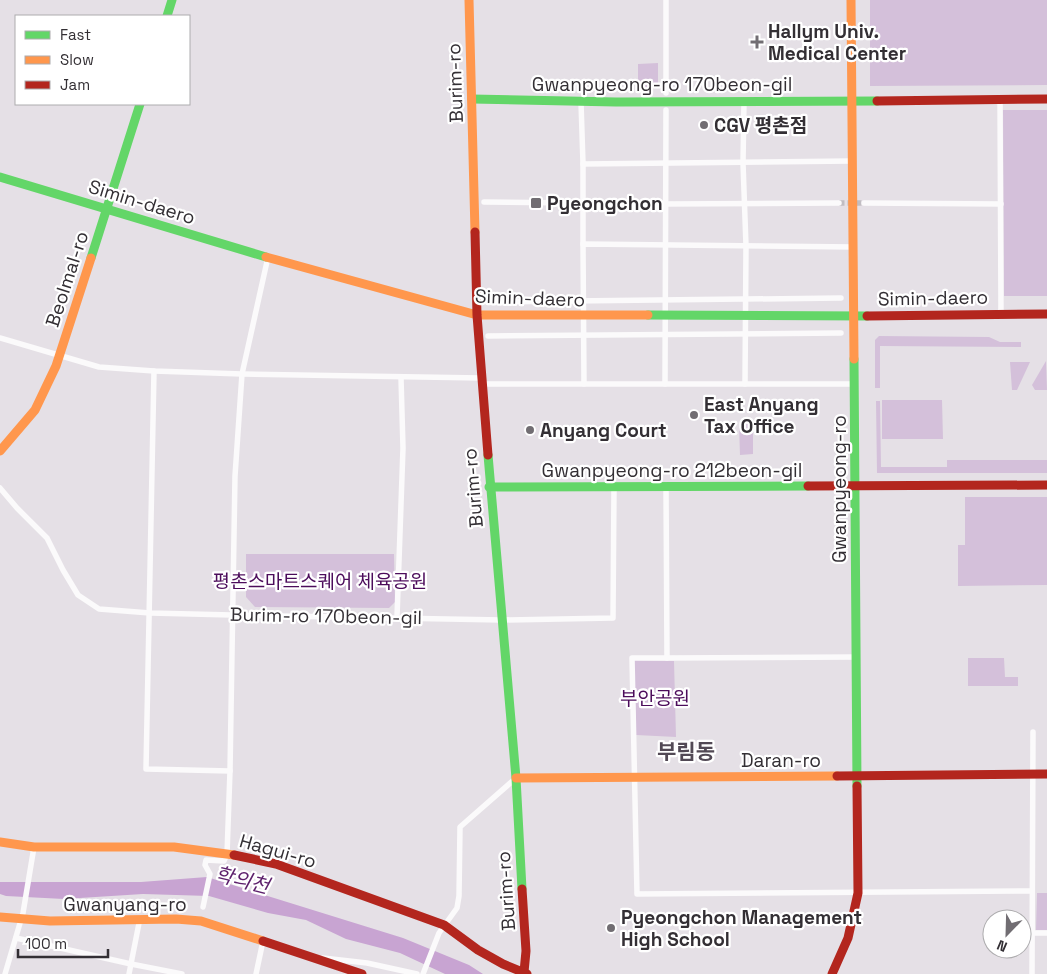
<svg xmlns="http://www.w3.org/2000/svg" width="1047" height="974" viewBox="0 0 1047 974" font-family="'Space Grotesk','Noto Sans KR',sans-serif">
  <style>
    .green { fill: #d4c0da }
    .water { fill: #c8a4d2 }
    .lines { fill: none; stroke-linecap: round; stroke-linejoin: round }
    .street-tunnel { stroke: #c1bdc2; stroke-width: 5.5; stroke-dasharray: 5.5 3; stroke-linecap: butt }
    .street { stroke: #fbfafb; stroke-width: 5.5 }
    .fast { stroke: #63d668; stroke-width: 9 }
    .slow { stroke: #ff974d; stroke-width: 9 }
    .jam { stroke: #b3261e; stroke-width: 9 }
    .poi-dot { fill: #716d72; stroke: #fff; stroke-width: 2 }
    .labels { text-anchor: middle; dominant-baseline: central; stroke-width: 4.5; stroke-linejoin: round; paint-order: stroke }
    .poi-label { font-size: 19px; font-weight: bold; fill: #332f34; stroke: #fff; text-anchor: start }
    .street-label { font-size: 19px; fill: #332f34; stroke: #fff }
    .park-label { font-size: 19px; fill: #4c0c5b; stroke: #fff }
    .water-label { font-size: 20px; font-style: italic; fill: #5d206c; stroke: #fff }
    .quarter-label { font-size: 21px; font-weight: bold; fill: #524955; stroke: #fff }
  </style>
  <rect width="100%" height="100%" fill="#e5e0e6"/>
  <g class="green">
    <polygon points="870,0 1047,0 1047,85 870,86"/>
    <polygon points="658,63 658,88 638,88 638,64"/>
    <polygon points="1003,110 1047,110 1047,296 1004,296"/>
    <polygon points="879,336 989,337 1000,342 1021,342 1021,347 880,346 880,388 875,388 875,340"/>
    <polygon points="1046,361 1047,390 1035,390 1032,385"/>
    <polygon points="1010,362 1030,362 1017,390 1012,390"/>
    <polygon points="882,400 942,400 943,439 882,439"/>
    <polygon points="876,401 880,401 881,467 947,467 947,460 1047,460 1047,473 877,473"/>
    <polygon points="739,424 753,424 753,454 740,455"/>
    <polygon points="965,497 1047,497 1047,585 958,586 958,545 965,545"/>
    <polygon points="246,554 394,554 395,602 389,608 255,607 246,597"/>
    <polygon points="968,658 1004,658 1005,677 1018,677 1018,686 968,686"/>
    <polygon points="634,660 674,661 676,737 636,735"/>
    <polygon points="1037,893 1047,893 1047,930 1036,930"/>
  </g>
  <polygon class="water" points="207,877 403,938 469,965 483,974 445,974 400,953 346,939 306,920 268,913 209,896 143,894 64,899 6,896 0,894 0,882 141,882"/>
  <g class="lines">
    <polyline class="street-tunnel" points="839,203 864,203"/>
    <g class="street">
      <polyline points="666,93 666,0"/>
      <polyline points="1000,99 1001,313"/>
      <polyline points="744,101 743,163 746,246 745,384"/>
      <polyline points="581,102 583,164 851,161"/>
      <polyline points="583,164 583,244"/>
      <polyline points="484,202 664,204 839,203"/>
      <polyline points="864,203 1001,204"/>
      <polyline points="487,302 841,298"/>
      <polyline points="488,336 841,333"/>
      <polyline points="0,338 99,367 154,371 242,374 481,378"/>
      <polyline points="154,371 146,769 230,771"/>
      <polyline points="481,384 855,384"/>
      <polyline points="584,384 583,244 854,247"/>
      <polyline points="665,384 666,110"/>
      <polyline points="666,487 667,658 856,657"/>
      <polyline points="0,488 17,508 47,538 63,570 78,595 99,609 150,613 232,615 502,620 613,618 614,488"/>
      <polyline points="397,617 403,448 401,378"/>
      <polyline points="667,658 632,658 637,894 1032,891"/>
      <polyline points="203,907 210,874 205,865 206,860 224,861 227,854 230,771 235,476 242,374 268,257"/>
      <polyline points="1032,933 1047,933"/>
      <polyline points="16,938 131,964 182,974"/>
      <polyline points="323,958 367,963 417,974"/>
      <polyline points="5,974 23,913 34,847"/>
      <polyline points="129,974 140,918"/>
      <polyline points="256,974 263,941"/>
      <polyline points="423,974 439,933 457,908 459,896 460,827 516,778"/>
      <polyline points="1032,974 1033,732"/>
    </g>
    <g class="fast">
      <polyline points="167,16 172,0"/>
      <polyline points="472,99 616,102 877,101"/>
      <polyline points="0,177 266,257"/>
      <polyline points="91,258 140,104"/>
      <polyline points="648,315 867,316"/>
      <polyline points="854,359 857,786"/>
      <polyline points="488,455 516,778 522,889"/>
      <polyline points="489,487 808,486"/>
    </g>
    <g class="slow">
      <polyline points="469,0 475,232"/>
      <polyline points="851,0 854,359"/>
      <polyline points="266,257 477,315 648,315"/>
      <polyline points="0,451 35,410 56,366 91,258"/>
      <polyline points="516,778 837,776"/>
      <polyline points="0,842 34,847 174,847 234,855"/>
      <polyline points="0,917 50,921 176,919 201,921 263,941"/>
    </g>
    <g class="jam">
      <polyline points="877,101 1047,99"/>
      <polyline points="475,232 477,315 488,455"/>
      <polyline points="867,316 1047,314"/>
      <polyline points="808,486 1047,485"/>
      <polyline points="837,776 1047,774"/>
      <polyline points="234,855 276,864 444,925 478,950 503,964 527,974"/>
      <polyline points="522,889 526,951 524,972"/>
      <polyline points="263,941 362,974"/>
      <polyline points="832,974 848,938 858,893 857,786"/>
    </g>
  </g>
  <g class="poi-dot">
    <path d="M754.5 34.5h5v5h5v5h-5v5h-5v-5h-5v-5h5z"/>
    <circle cx="704" cy="125" r="5"/>
    <rect x="530" y="197" width="12" height="12" rx="2.5"/>
    <circle cx="694" cy="415" r="5"/>
    <circle cx="530" cy="430" r="5"/>
    <circle cx="611" cy="928" r="5"/>
  </g>
  <g class="labels">
    <g class="poi-label">
      <text x="768" y="31">Hallym Univ.<tspan x="768" dy="22">Medical Center</tspan></text>
      <text x="714" y="125">CGV 평촌점</text>
      <text x="547" y="203">Pyeongchon</text>
      <text x="704" y="404">East Anyang<tspan x="704" dy="22">Tax Office</tspan></text>
      <text x="540" y="430">Anyang Court</text>
      <text x="621" y="917">Pyeongchon Management<tspan x="621" dy="22">High School</tspan></text>
    </g>
    <g class="street-label">
      <text transform="translate(455 83) rotate(-92)">Burim-ro</text>
      <text x="662" y="84">Gwanpyeong-ro 170beon-gil</text>
      <text transform="translate(142 202) rotate(17)">Simin-daero</text>
      <text transform="translate(67 279) rotate(-72)">Beolmal-ro</text>
      <text transform="translate(530 298) rotate(2)">Simin-daero</text>
      <text transform="translate(933 298) rotate(-1)">Simin-daero</text>
      <text x="672" y="470">Gwanpyeong-ro 212beon-gil</text>
      <text transform="translate(473 488) rotate(-95)">Burim-ro</text>
      <text transform="translate(839 489) rotate(-90)">Gwanpyeong-ro</text>
      <text transform="translate(326 616) rotate(1)">Burim-ro 170beon-gil</text>
      <text x="781" y="760">Daran-ro</text>
      <text transform="translate(278 851) rotate(16)">Hagui-ro</text>
      <text transform="translate(506 891) rotate(-94)">Burim-ro</text>
      <text x="125" y="904">Gwanyang-ro</text>
    </g>
    <g class="park-label">
      <text x="320" y="581">평촌스마트스퀘어 체육공원</text>
      <text x="655" y="698">부안공원</text>
    </g>
    <g class="water-label">
      <text transform="translate(242 880) rotate(14)">학의천</text>
    </g>
    <g class="quarter-label">
      <text x="686" y="751">부림동</text>
    </g>
  </g>
  <rect x="15" y="15" width="175" height="90" fill="#ffffff" stroke="#adacae"/>
  <rect x="25" y="31" width="25" height="8" fill="#63d668" stroke="#adacae"/>
  <text x="60" y="40" font-size="15" fill="#332f34">Fast</text>
  <rect x="25" y="56" width="25" height="8" fill="#ff974d" stroke="#adacae"/>
  <text x="60" y="65" font-size="15" fill="#332f34">Slow</text>
  <rect x="25" y="81" width="25" height="8" fill="#b3261e" stroke="#adacae"/>
  <text x="60" y="90" font-size="15" fill="#332f34">Jam</text>
  <g transform="translate(1007 934) rotate(203)"><circle r="24" fill="#ffffff" stroke="#adacae"/>
  <path d="M0-4L9 19L0 12L-9 19Z" fill="#716d72"/>
  <text y="-8" font-size="14" font-weight="bold" text-anchor="middle" fill="#332f34">N</text>
  </g>
  <path d="M18 949v8h90v-8" fill="none" stroke="#332f34" stroke-width="2.5"/>
  <text x="25" y="949" font-size="15" fill="#332f34" stroke="#ffffff" stroke-width="4" paint-order="stroke">100 m</text>
</svg>
